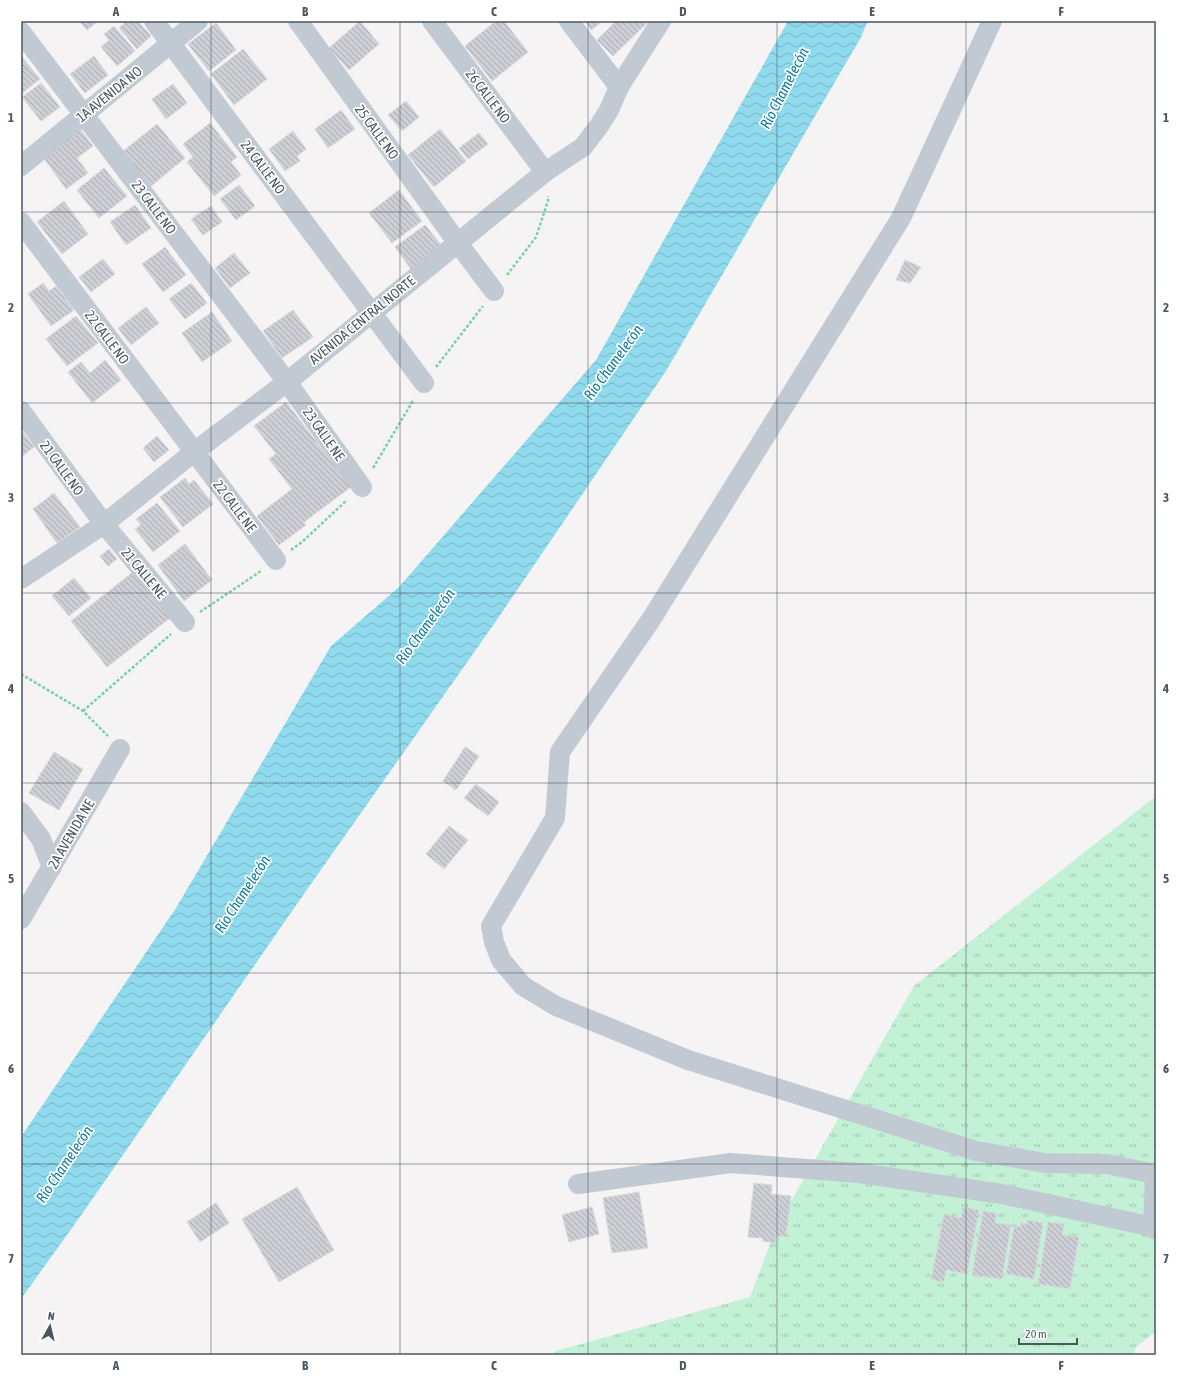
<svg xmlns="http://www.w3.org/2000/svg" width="1177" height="1376" viewBox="0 0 1177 1376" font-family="'Asap Condensed',sans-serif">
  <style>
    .grass { fill: url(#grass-tufts) }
    .water { fill: url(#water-waves) }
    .building { fill: url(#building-back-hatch); stroke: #d7d9de }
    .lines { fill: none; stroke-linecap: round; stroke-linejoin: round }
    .path { stroke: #7ad0a6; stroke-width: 2.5; stroke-dasharray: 3 2; stroke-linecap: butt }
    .street { stroke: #c1cad2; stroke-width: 20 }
    .grid { fill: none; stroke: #4a5661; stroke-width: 1; stroke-opacity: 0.55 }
    .labels { text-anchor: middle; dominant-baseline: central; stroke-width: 3.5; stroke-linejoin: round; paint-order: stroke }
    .street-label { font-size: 14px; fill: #4a5661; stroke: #fff }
    .water-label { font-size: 15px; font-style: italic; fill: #0c7c9b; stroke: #fff }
    .neatline { fill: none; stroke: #4a5661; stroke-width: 1.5 }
    .grid-label { font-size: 13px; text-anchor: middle; font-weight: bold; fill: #4a5661 }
  </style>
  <defs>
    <pattern id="grass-tufts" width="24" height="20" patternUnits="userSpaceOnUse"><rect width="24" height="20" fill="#c3f1d5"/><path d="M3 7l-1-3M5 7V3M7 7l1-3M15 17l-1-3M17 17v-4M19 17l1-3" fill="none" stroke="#a0c6b0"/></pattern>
    <pattern id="water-waves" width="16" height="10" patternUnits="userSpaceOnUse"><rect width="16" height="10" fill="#90daee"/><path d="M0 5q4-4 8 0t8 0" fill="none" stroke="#78b4c4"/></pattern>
    <pattern id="building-back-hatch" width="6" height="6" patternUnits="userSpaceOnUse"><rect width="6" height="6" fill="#cdcfd5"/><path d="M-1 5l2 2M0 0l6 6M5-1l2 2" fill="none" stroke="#a8abb0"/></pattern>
  </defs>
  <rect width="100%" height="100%" fill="#f5f3f3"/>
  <polygon class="grass" points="1156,796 1156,1331 1135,1348 1134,1355 551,1355 556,1351 750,1297 777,1226 914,986"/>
  <polygon class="water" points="788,21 868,21 860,39 666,371 494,624 306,891 82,1214 21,1299 21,1137 176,908 331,646 399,587 596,360"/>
  <g class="building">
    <polygon points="79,21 98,21 87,30"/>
    <polygon points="127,21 138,21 151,36 137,49 119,28"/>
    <polygon points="360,21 379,44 349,70 329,48"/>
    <polygon points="496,21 504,21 528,52 492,81 465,46"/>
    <polygon points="585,21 603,21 591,30"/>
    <polygon points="616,21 648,22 613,56 597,40"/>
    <polygon points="216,23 236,50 209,71 188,44"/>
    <polygon points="114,26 135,51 117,66 101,47 109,40 104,34"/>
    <polygon points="243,49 267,79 234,105 211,74"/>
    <polygon points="21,56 40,79 21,94"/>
    <polygon points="94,56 108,75 85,93 70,74"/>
    <polygon points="41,83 60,107 41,121 22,97"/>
    <polygon points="173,84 187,103 166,119 152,99"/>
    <polygon points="406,101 419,117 402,131 388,115"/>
    <polygon points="341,110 355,129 328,148 315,129"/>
    <polygon points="210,123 237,157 231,162 241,175 214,196 187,162 193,157 183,144"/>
    <polygon points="157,124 185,158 150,187 122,152"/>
    <polygon points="80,129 93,146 77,158 88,173 66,189 43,157"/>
    <polygon points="440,129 466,161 434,187 408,155"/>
    <polygon points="293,131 306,149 297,156 300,161 285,171 269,149"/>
    <polygon points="479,133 488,144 468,159 459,148"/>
    <polygon points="104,168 127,196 99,218 77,190"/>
    <polygon points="239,185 255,206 236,220 220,199"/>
    <polygon points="399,190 422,221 392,243 369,213"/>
    <polygon points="64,201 88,234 62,254 37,222"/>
    <polygon points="135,205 151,228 126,245 110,222"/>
    <polygon points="211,206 222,222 203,235 191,219"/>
    <polygon points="425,225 442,246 411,269 395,247"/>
    <polygon points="165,247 186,275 163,292 142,264"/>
    <polygon points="234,253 250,273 230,288 215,268"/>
    <polygon points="103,259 115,274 91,292 79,277"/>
    <polygon points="905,260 921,267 910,283 896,280"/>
    <polygon points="43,283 49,291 56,286 74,310 51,326 28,294"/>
    <polygon points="191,283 207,303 185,319 169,299"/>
    <polygon points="146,307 159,323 131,345 118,328"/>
    <polygon points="293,310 313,337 282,358 263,331"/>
    <polygon points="212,312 232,341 202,362 182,333"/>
    <polygon points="76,316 98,343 67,366 46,339"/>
    <polygon points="105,360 121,380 92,403 68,372 81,362 90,373"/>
    <polygon points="286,402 351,487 304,522 306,525 279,545 257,516 292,489 269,459 276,454 254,426"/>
    <polygon points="21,430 34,447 21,457"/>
    <polygon points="157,436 169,450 154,462 143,448"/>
    <polygon points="185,478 189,484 194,480 213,504 183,527 160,497"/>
    <polygon points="54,493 80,527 57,543 33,509"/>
    <polygon points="157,503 180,531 153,552 135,529 141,525 136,519"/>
    <polygon points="185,544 212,580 184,601 158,565"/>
    <polygon points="109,549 117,559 108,566 100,556"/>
    <polygon points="133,572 170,618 107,667 71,621"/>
    <polygon points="74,578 91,598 69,616 52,596"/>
    <polygon points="465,747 479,756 456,790 443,781"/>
    <polygon points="54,752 83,769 59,810 29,793"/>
    <polygon points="476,784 499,802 488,816 464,798"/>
    <polygon points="449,826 468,840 444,869 426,854"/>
    <polygon points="754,1183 772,1185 771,1194 791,1196 786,1237 776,1236 776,1243 762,1241 763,1238 748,1237"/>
    <polygon points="297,1187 334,1250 279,1282 242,1219"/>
    <polygon points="639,1192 648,1248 612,1253 603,1198"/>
    <polygon points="216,1203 229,1223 200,1242 187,1222"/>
    <polygon points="592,1207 599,1234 569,1242 562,1215"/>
    <polygon points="963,1207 979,1210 967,1274 946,1270 944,1282 931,1280 944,1214 961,1218"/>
    <polygon points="983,1211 996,1213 995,1223 1011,1225 1002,1279 972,1275"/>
    <polygon points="1028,1220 1043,1223 1034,1279 1006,1274 1014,1226 1020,1227 1021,1223 1027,1224"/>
    <polygon points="1048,1222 1064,1224 1062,1235 1079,1237 1070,1289 1038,1284"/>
  </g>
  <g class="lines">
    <g class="path">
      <polyline points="507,275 536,237 548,201 548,196"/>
      <polyline points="436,367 483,306"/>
      <polyline points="373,468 414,399"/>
      <polyline points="291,550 302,542 347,500"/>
      <polyline points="200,612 261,571"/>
      <polyline points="21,674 83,711 108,736"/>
      <polyline points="83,711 171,634"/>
    </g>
    <g class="street">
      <polyline points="154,21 424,383"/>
      <polyline points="298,21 457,242 494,291"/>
      <polyline points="432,21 545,172"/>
      <polyline points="569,21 619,87"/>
      <polyline points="992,21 901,218 652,618 560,752 555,818 491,926 494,942 501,960 523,986 556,1006 688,1060 976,1151 1045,1163 1107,1164 1155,1174"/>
      <polyline points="21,32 287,382 362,487"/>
      <polyline points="21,166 198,21"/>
      <polyline points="21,222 276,560"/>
      <polyline points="21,411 104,524 185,622"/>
      <polyline points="21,579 104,524 194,452 287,382 545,172 583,147 599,126 609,110 619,87 661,21"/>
      <polyline points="21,812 41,839 52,867"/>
      <polyline points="21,919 120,749"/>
      <polyline points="578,1184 731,1163 859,1173 1002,1194 1153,1227 1156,1230"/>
      <polyline points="1153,1227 1155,1174 1156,1174"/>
    </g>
  </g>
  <path class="grid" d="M211,21V1355M400,21V1355M588,21V1355M777,21V1355M966,21V1355M21,212H1156M21,403H1156M21,593H1156M21,783H1156M21,973H1156M21,1164H1156"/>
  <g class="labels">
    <g class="street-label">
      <text transform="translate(109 94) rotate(-39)">1A AVENIDA NO</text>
      <text transform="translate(488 96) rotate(53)">26 CALLE NO</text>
      <text transform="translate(377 132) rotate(54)">25 CALLE NO</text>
      <text transform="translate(263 167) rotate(53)">24 CALLE NO</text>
      <text transform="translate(154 207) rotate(53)">23 CALLE NO</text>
      <text transform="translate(362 320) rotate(-39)">AVENIDA CENTRAL NORTE</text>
      <text transform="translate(107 337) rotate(53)">22 CALLE NO</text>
      <text transform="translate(324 434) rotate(55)">23 CALLE NE</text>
      <text transform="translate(62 468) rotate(54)">21 CALLE NO</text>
      <text transform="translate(235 506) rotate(53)">22 CALLE NE</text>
      <text transform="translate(144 573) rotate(50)">21 CALLE NE</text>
      <text transform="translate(71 834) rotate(-60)">2A AVENIDA NE</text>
    </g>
    <g class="water-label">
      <text transform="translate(784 88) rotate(-63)">Río Chamelecón</text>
      <text transform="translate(613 362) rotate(-54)">Río Chamelecón</text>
      <text transform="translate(425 626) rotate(-54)">Río Chamelecón</text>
      <text transform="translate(242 894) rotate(-57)">Río Chamelecón</text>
      <text transform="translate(64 1164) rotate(-56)">Río Chamelecón</text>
    </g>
  </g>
  <rect width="1177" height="1376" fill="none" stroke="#ffffff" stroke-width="44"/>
  <g transform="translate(50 1326) rotate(8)" stroke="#ffffff" stroke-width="3" paint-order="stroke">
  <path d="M0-3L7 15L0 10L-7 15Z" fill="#4a5661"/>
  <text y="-6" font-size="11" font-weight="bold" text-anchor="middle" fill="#4a5661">N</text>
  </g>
  <path d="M1019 1338v6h58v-6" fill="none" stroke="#4a5661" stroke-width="2"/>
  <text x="1025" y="1338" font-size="12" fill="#4a5661" stroke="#ffffff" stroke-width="3" paint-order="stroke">20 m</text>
  <rect x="22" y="22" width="1133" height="1332" class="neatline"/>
  <g class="grid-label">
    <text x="116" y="16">A</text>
    <text x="305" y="16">B</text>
    <text x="494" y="16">C</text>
    <text x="683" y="16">D</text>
    <text x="872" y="16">E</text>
    <text x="1061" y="16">F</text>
    <text x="11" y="122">1</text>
    <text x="1166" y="122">1</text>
    <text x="11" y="312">2</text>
    <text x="1166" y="312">2</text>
    <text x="11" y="502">3</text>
    <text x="1166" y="502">3</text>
    <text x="11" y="693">4</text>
    <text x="1166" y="693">4</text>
    <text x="11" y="883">5</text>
    <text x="1166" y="883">5</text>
    <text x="11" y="1073">6</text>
    <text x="1166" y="1073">6</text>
    <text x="11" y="1263">7</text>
    <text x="1166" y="1263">7</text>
    <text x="116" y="1370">A</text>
    <text x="305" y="1370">B</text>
    <text x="494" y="1370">C</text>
    <text x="683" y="1370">D</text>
    <text x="872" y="1370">E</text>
    <text x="1061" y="1370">F</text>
  </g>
</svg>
